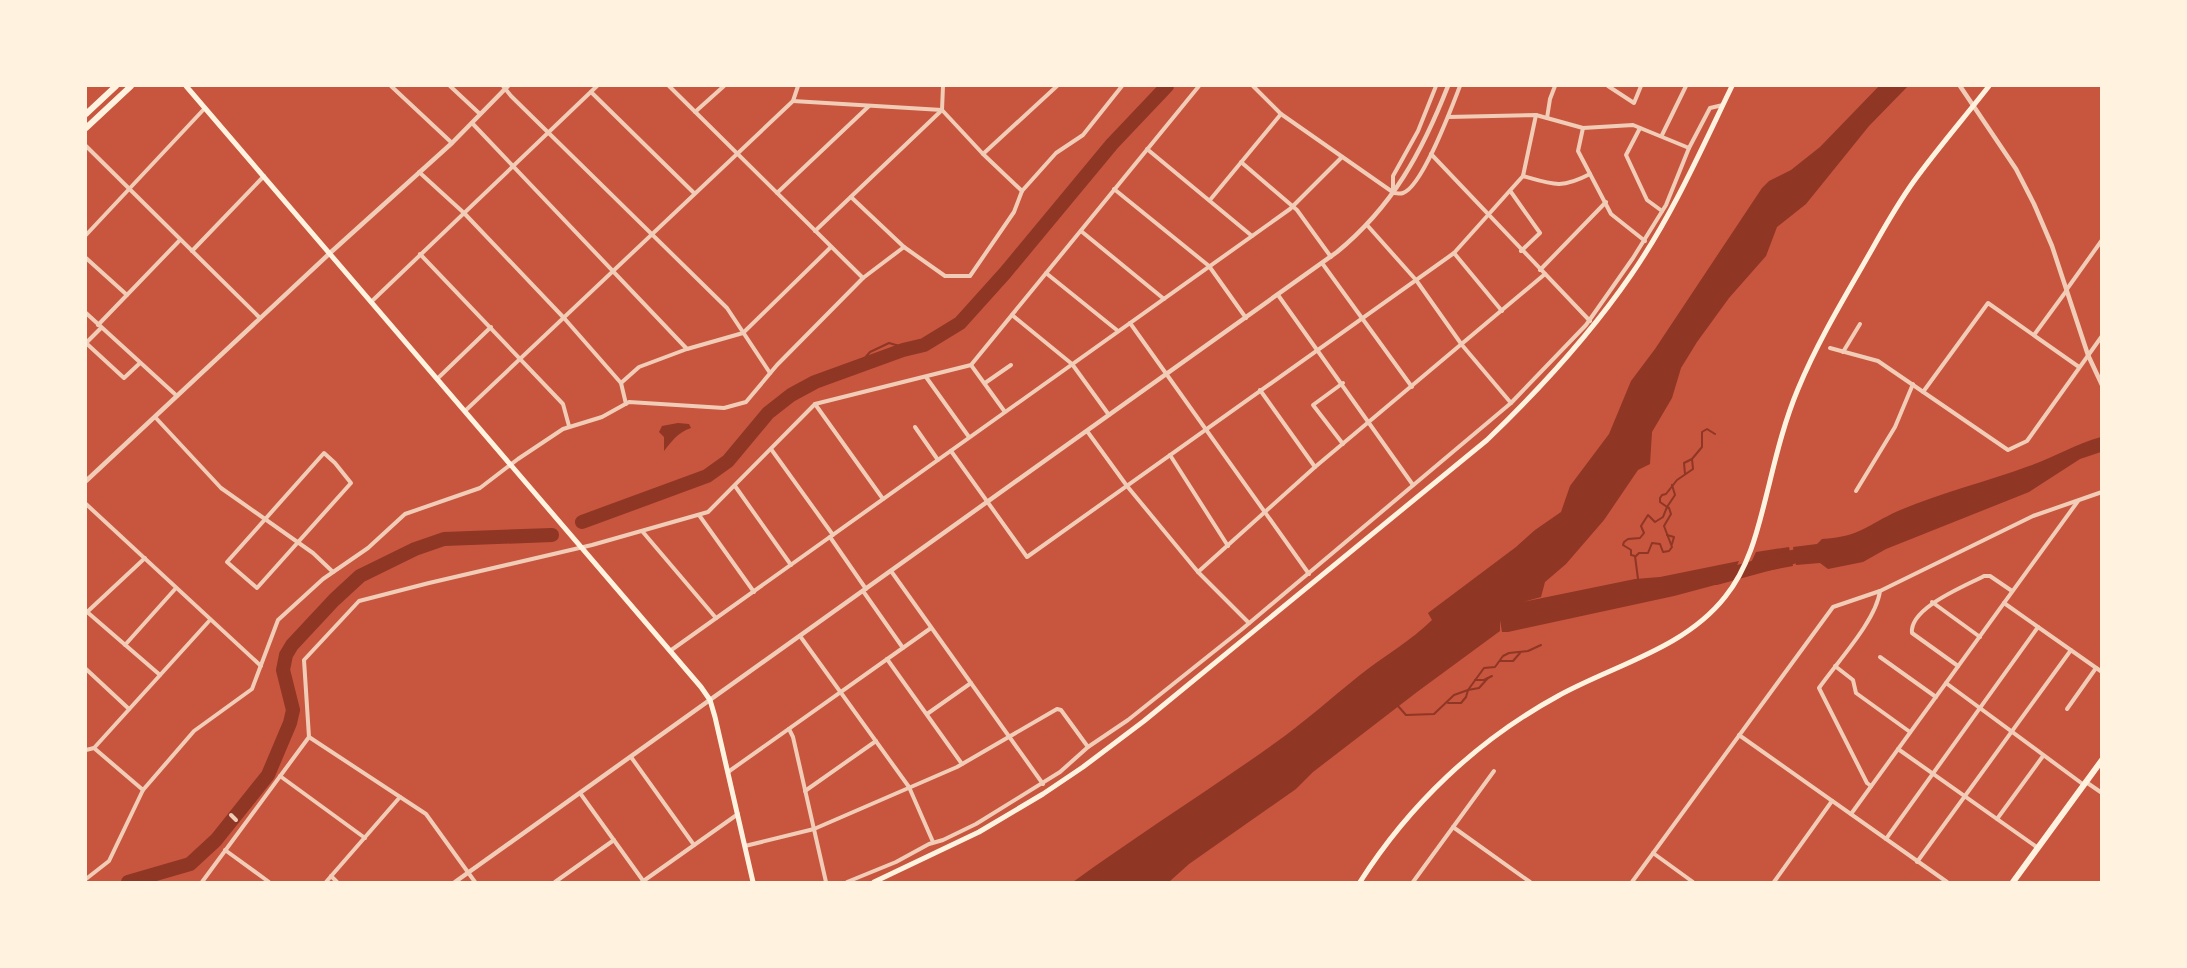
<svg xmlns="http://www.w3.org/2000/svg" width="2187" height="968" viewBox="0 0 2187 968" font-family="'Varela Round',sans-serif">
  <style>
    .water { fill: #8f3625 }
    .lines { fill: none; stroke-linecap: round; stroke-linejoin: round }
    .stream { stroke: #8f3625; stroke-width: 2 }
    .river { stroke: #8f3625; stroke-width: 14 }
    .minor { stroke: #f1ccb7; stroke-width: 4 }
    .tertiary { stroke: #f1ccb7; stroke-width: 4.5 }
    .secondary { stroke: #fff3e0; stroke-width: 5 }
    .primary { stroke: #fff3e0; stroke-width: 5 }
    .trunk { stroke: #fff3e0; stroke-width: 6 }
  </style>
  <rect width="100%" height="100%" fill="#c8553d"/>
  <g class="water">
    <path d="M1879,86H1908L1869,126L1806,204L1777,227L1766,256L1729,298L1697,342L1681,368L1672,398L1652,432L1650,464L1638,470L1604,520L1566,564L1545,582L1541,597L1523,602L1635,579L1660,577L1739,561L1730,581L1674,596L1508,632H1502L1500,620V631L1417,692L1313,772L1296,789L1189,864L1169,882H1073C1139,834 1208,791 1275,743C1305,722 1332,697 1360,675C1384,656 1411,641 1432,620L1428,613L1516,547L1535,530L1561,512L1570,486L1609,434L1631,381L1655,349L1762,188L1769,181L1791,170L1820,147Z"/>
    <path d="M678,423L689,424L691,428C678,432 672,441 664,451V437L659,432L662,426Z"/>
    <path d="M2101,437V452L2080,459L2029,492L1886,549L1863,562L1828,569L1820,563L1796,565L1793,547L1817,544L1822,539C1860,537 1867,525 1898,511C1940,493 1986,482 2029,466C2055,457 2075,444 2101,437Z"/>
    <polygon points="1789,547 1793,566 1745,575 1756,552"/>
  </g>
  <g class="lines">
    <g class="stream">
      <polyline points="857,367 870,352 889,343 910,349"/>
      <polyline points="1685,474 1684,463 1692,459"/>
      <polyline points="1667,535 1674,537 1672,544"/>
      <polyline points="1636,556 1639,553 1648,553 1652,543 1660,544 1663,552 1669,551 1672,547 1664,526 1671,514 1669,508 1667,507 1675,495 1672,485"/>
      <polyline points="1638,579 1635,556 1631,555 1631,550 1623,545 1624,542 1628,539 1640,538 1644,533 1641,526 1648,515 1655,522 1663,517 1667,507 1660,502 1660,498 1662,495 1666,494 1677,480 1693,469 1692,459 1702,447 1702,432 1707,429 1715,434"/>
      <polyline points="1500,661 1513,661 1520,653"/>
      <polyline points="1475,680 1484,680 1492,676"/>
      <polyline points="1448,703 1461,703 1466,697 1468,690 1479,688 1488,678"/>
      <polyline points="1398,706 1406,715 1434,714 1454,695 1468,690 1484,668 1495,667 1503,656 1509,653 1528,651 1541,645"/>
    </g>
    <g class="river">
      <polyline points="582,522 707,476 728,461 768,413 791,395 815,382 903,350 924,345 960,323 1005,273 1112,144 1167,86"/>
      <polyline points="1716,578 1800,555 1810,554"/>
      <polyline points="128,882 190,864 216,840 268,775 290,723 293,710 283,670 286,655 292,645 334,600 360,576 415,549 444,539 552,535"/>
    </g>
    <g class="minor">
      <polyline points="391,86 452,143"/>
      <polyline points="450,86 480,114"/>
      <polyline points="503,86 511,96 727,308 770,373"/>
      <polyline points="669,86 863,278"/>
      <path d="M1253,86L1281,114L1394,193C1397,193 1400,194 1403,193C1423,186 1452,106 1460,86"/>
      <polyline points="1608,86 1634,103 1641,86"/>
      <polyline points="591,92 694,193"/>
      <polyline points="793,101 942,110 983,154 1022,191 1056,153 1083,135 1122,86"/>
      <polyline points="695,112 724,86"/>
      <polyline points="1448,117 1536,115 1583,128 1633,125 1689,148"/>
      <polyline points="1547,118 1550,99 1555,86"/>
      <polyline points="472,123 687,349"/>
      <polyline points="1583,128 1578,151 1611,214 1645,241"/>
      <polyline points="1640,128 1626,155 1647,200 1662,211"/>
      <polyline points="1662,135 1686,86"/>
      <polyline points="86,146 260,318"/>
      <polyline points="1147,149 1252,236"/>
      <polyline points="983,154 1057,86"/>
      <polyline points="1431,154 1590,321"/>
      <polyline points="1241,162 1297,210 1331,257"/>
      <polyline points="419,172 464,213 564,318 621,383 626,404"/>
      <path d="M1523,176C1554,185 1561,189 1590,174"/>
      <polyline points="1114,189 1209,266 1246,318"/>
      <polyline points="1511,192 1540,233 1521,251"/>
      <polyline points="777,193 869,106"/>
      <polyline points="1393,193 1393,176 1418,131 1436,86"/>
      <polyline points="1210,200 1281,114"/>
      <polyline points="1367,225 1416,280 1462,345 1511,403"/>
      <polyline points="815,231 942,110 943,86"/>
      <polyline points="1081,231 1164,299"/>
      <polyline points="86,235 205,108"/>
      <polyline points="904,247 945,276 970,276 1014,212 1022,191"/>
      <polyline points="192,251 264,176"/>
      <polyline points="1454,253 1502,311"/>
      <polyline points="420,254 563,404 569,426"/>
      <polyline points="86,258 127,295"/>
      <polyline points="1322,263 1412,387"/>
      <polyline points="1540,270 1606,202"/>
      <polyline points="1046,273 1118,331"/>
      <polyline points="2067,289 2102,240"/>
      <polyline points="1278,295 1413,485"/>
      <polyline points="371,302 597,86"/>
      <polyline points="86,313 177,396"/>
      <polyline points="1012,315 1072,364 1109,415"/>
      <polyline points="1130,323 1309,574"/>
      <polyline points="98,325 180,240"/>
      <polyline points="2034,335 2067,290"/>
      <polyline points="86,343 124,378 140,363"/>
      <polyline points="86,343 101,328"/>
      <polyline points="1830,348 1878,361 2008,450 2027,441 2102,336"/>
      <polyline points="1843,352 1860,324"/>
      <polyline points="971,365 1005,412"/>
      <polyline points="926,377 969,437"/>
      <polyline points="437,379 491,327"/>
      <polyline points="621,383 639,367 687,349 743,333 831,247"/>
      <polyline points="985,383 1011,365"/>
      <polyline points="1343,383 1313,405 1343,444"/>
      <polyline points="1260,390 1315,467"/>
      <polyline points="1923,392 1988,303 2079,367"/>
      <polyline points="815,404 883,499"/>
      <polyline points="465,411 793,101 798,86"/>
      <polyline points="155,417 221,488 313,553 333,572"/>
      <polyline points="915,427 938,460"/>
      <polyline points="1087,431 1127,486 1198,572 1249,623"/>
      <polyline points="771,449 833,535"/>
      <polyline points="951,451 1027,557 1454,253 1523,176 1536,115"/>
      <polygon points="324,453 335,463 351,483 257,588 227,562"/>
      <polyline points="1170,455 1228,546"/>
      <polyline points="735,486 791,565"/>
      <polyline points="1856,491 1895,427 1913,384"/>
      <polyline points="86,504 261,666"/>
      <polyline points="699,515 754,592"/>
      <polyline points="642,531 716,618"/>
      <polyline points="830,537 866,589"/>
      <polyline points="891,571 1043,784"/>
      <polyline points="1198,572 1315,467 1545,274"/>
      <polyline points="863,591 903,648"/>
      <polyline points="1932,602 1980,637"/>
      <polyline points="2004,603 2102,672"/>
      <polyline points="86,611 160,675"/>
      <polyline points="86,613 145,558"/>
      <polyline points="800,636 909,787 933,842"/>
      <polyline points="125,645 176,588"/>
      <polyline points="670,651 1290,209 1342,157"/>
      <polyline points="1880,657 1936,697"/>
      <polyline points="887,659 962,764"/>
      <polyline points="1835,666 1853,680 1856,693 1910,732"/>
      <path d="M1958,666L1912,633C1909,608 1965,586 1984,576H1990L2012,591"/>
      <polyline points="86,669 129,709"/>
      <polyline points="1946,683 2084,785"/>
      <polyline points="2067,709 2096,668"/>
      <polyline points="927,714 971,683"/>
      <polyline points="789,729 793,737 826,882"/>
      <polyline points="1739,735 1947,882"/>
      <polyline points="309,737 426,814 475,882"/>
      <polyline points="94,748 210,620"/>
      <polyline points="1898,749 2038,848"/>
      <polyline points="86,750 94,748 143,790"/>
      <polyline points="631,757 694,845"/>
      <polyline points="728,772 931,628"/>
      <polyline points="280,776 365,838"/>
      <polyline points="2086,782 2102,793"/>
      <path d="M1871,786L1867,783L1819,688C1837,662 1876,621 1880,591"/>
      <polyline points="805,791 876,741"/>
      <polyline points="580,793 644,882"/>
      <polyline points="1851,814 2078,501"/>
      <polyline points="231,815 236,820"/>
      <polyline points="1997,819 2043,756"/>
      <polyline points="1453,827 1530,882"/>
      <polyline points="1886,839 2038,627"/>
      <polyline points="745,846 814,829 957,767 1057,709 1061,710 1088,747"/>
      <polyline points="225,850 269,882"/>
      <polyline points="1653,853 1693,882"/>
      <polyline points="1917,862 2071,650"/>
      <polyline points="331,876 337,882"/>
      <polyline points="86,879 109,861 143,790 194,731 252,689 278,620 323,579 368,548 405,514 480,488 518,459 563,429 602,417 629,402 724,408 746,402 777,365 863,278 904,247 851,197"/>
      <polyline points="202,882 309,737 304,660 359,601 429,583 592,545 708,512 815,404 971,365 1199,86"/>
      <polyline points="326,882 400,797"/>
      <polyline points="555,882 614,840"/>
      <polyline points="642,882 738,814"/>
      <polyline points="847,882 896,862 929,844 943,840 976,824 1060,772 1088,747 1128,720 1241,630 1511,403 1586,325 1633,258 1666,205 1689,148 1710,108 1723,105"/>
      <polyline points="1413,882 1494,771"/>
      <polyline points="1632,882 1833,607 1880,591 2033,516 2102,492"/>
      <polyline points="1774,882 1832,801"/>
    </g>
    <g class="tertiary">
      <polyline points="1960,86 2016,169 2034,204 2052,246 2088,355 2102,385"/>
      <polyline points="86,481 330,253 452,143 508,86"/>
      <path d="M455,882L1337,252C1393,206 1422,152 1448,86"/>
    </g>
    <polyline class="secondary" points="186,86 701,687 710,700 715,717 753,882"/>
    <g class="primary">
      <path d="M874,882L979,832L1043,794L1083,767L1144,721L1487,440C1540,389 1589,336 1631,275C1672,216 1701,150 1732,86"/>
      <path d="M1360,882C1409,805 1477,740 1558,696C1614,665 1684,649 1725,597C1751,565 1759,524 1769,485C1777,452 1785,420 1798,389C1815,348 1837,310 1859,272C1877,241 1893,210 1914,181C1938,148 1964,118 1989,86"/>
    </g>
    <g class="trunk">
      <polyline points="86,114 116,86"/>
      <polyline points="86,128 131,86"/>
      <polyline points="2013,882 2102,760"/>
    </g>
  </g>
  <rect width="2187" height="968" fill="none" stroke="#fff3e0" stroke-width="174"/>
</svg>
